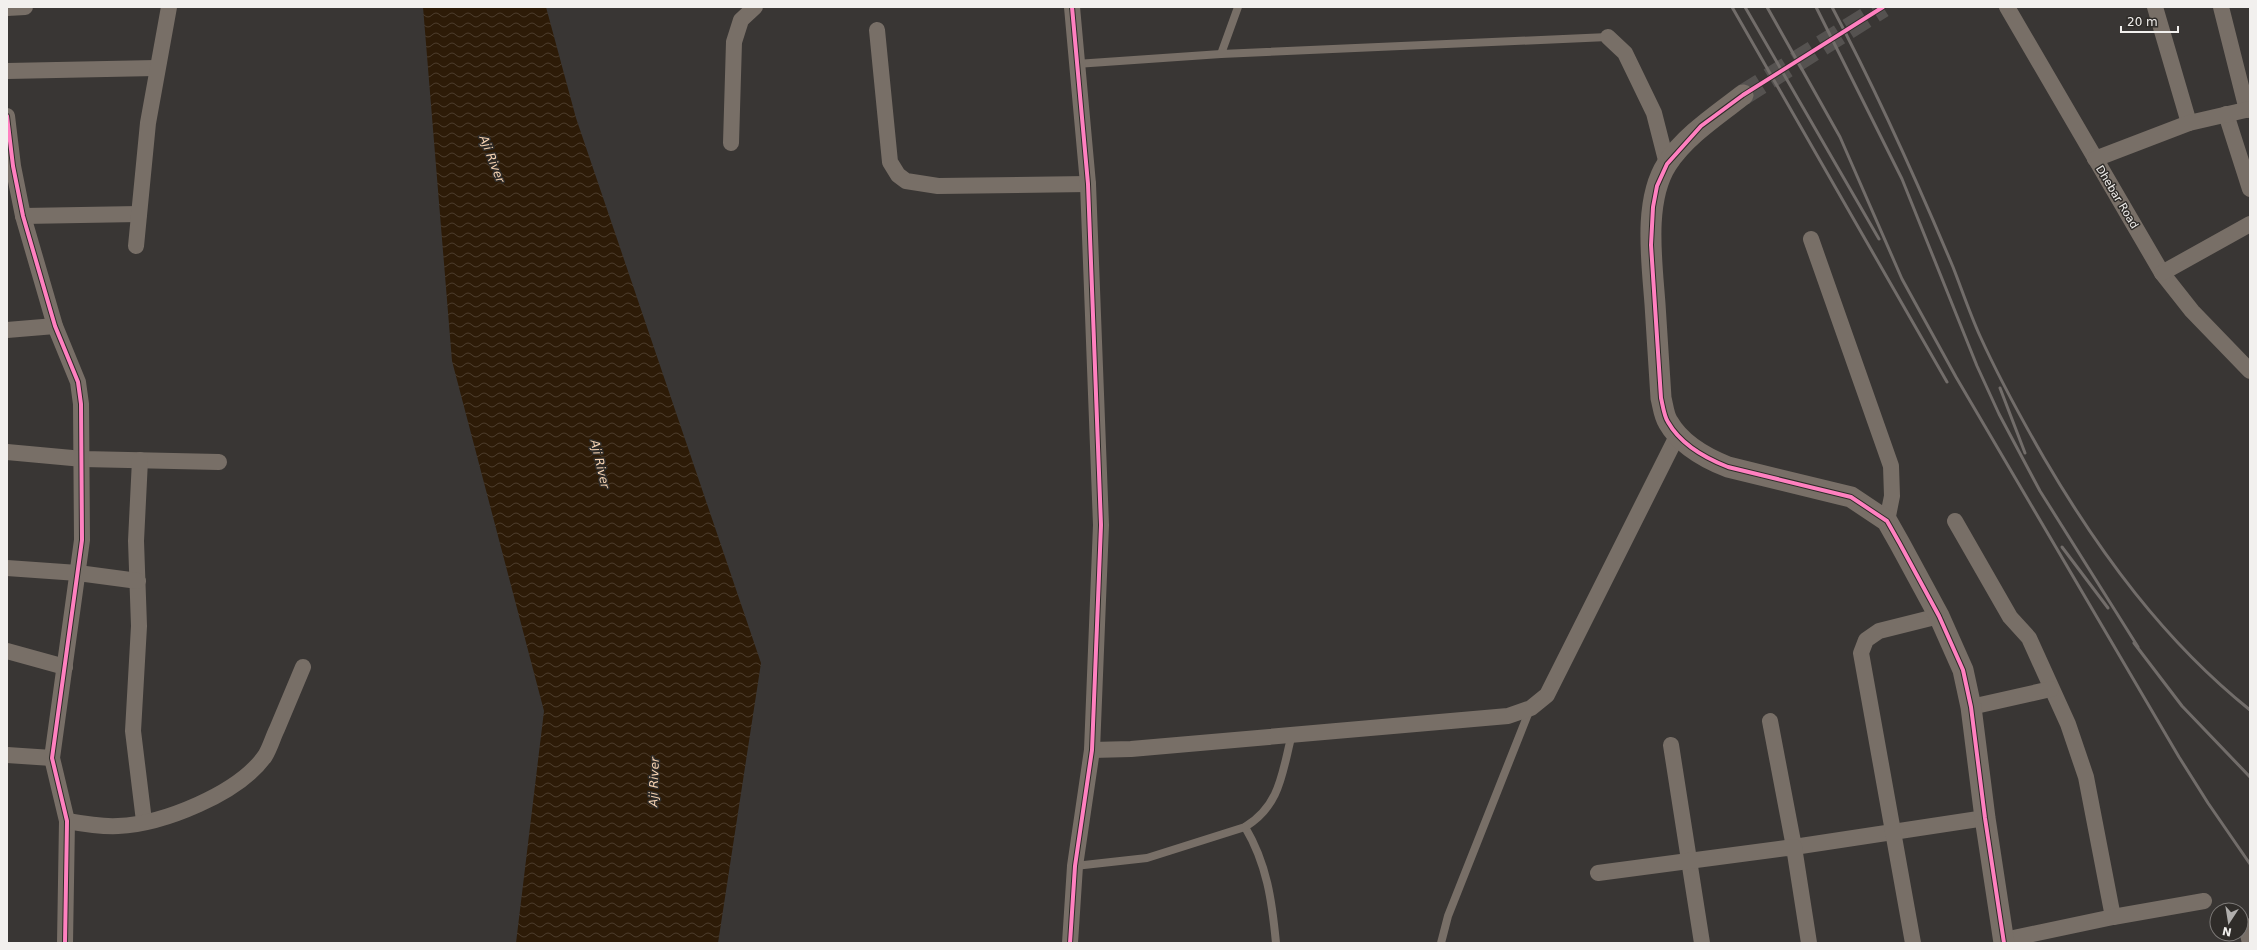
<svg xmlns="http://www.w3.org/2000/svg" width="2257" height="950" viewBox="0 0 2257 950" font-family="'DejaVu Sans',sans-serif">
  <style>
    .water { fill: url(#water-waves) }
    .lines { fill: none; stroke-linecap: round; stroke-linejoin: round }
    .tertiary-tunnel { stroke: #555250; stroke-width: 21; stroke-dasharray: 21 10; stroke-linecap: butt }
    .service { stroke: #786f67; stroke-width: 8 }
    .minor { stroke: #786f67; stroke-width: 16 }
    .tertiary { stroke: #786f67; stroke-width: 21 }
    .rail { stroke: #726d6a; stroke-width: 3 }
    .cycleway-casing { stroke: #2f2c29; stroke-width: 6 }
    .cycleway { stroke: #ff80c0; stroke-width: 4 }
    .labels { text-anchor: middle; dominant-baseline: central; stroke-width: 3; stroke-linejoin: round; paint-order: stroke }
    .street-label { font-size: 11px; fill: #f2f0ee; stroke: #2f2c29 }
    .water-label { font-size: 12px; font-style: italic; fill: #f5d2b1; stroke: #2f2c29 }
  </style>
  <defs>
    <pattern id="water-waves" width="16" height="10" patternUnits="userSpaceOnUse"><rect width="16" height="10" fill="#2d1b07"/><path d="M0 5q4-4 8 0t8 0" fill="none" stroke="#4c3c2b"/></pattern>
  </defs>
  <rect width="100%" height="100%" fill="#393634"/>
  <polygon class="water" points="423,7 546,7 576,118 761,663 718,943 516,943 544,711 452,361"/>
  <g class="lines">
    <polyline class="tertiary-tunnel" points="1743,95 1883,7"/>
    <g class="service">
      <polyline points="1221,54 1238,7"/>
      <polyline points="1076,64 1221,54 1608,37"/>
      <path d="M1245,827C1267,864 1272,901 1276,943"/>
      <path d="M1075,866L1147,858L1245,827C1281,805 1282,772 1292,734"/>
      <polyline points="1441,943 1448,916 1530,709"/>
    </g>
    <g class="minor">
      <polyline points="2007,7 2162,273 2192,311 2250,371"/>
      <polyline points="2155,7 2189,123"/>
      <polyline points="2221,7 2247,110"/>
      <polyline points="7,8 25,7"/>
      <polyline points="877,30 890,162 898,175 906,181 938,186 1088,184"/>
      <polyline points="1608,37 1625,53 1654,113 1667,164"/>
      <polyline points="7,71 156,68"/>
      <polyline points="2226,114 2250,189"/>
      <polyline points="7,116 13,166 23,216 55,326 78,382 81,404 82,540 52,758 67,821 65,943"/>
      <polyline points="731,143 734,42 741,20 755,7"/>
      <polyline points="2095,159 2189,123 2250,109"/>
      <polyline points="23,216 139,214"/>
      <polyline points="1811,239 1891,466 1892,496 1887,521"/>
      <polyline points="136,246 148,123 169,7"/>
      <polyline points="2162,273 2250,224"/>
      <polyline points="7,330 55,326"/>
      <polyline points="7,452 83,459 219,462"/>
      <polyline points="140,460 136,541 139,626 133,731 144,821"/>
      <polyline points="1955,521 2010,617 2029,638 2068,724 2086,777 2113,917"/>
      <polyline points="7,568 78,573 138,581"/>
      <polyline points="7,651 65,667"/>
      <polyline points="1971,707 2051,689"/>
      <polyline points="1770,721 1794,847 1985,818"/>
      <polyline points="1671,745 1702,943"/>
      <polyline points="1092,750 1131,749 1508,716 1531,708 1547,695 1677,436"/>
      <polyline points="7,755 52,758"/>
      <path d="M67,821C84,824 101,827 118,826C163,824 238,794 265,756C270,748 273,737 277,729C286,708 294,688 303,667"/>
      <polyline points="1598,873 1794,847 1809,943"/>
      <polyline points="2246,926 2250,943"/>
      <polyline points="2004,940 2113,917 2204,901"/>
      <polyline points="1070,943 1075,866 1092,750 1101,525 1088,184 1072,7"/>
      <polyline points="1913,943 1861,653 1866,640 1879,631 1939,616"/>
    </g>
    <path class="tertiary" d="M1743,95C1717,115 1684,137 1667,164C1643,201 1652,262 1655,304C1657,335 1659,367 1661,398C1663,406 1664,416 1668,422C1681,445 1705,458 1728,467L1851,497L1887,521L1900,544L1939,616L1963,670L1971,707L1985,818L2004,943"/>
    <g class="rail">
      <polyline points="1732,7 1947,382"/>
      <polyline points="1745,7 1879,239"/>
      <polyline points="1767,7 1840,137 1902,279 1956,377 2179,757 2208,803 2250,864"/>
      <polyline points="1816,7 1902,179 1977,366 1999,414 2040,491 2138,647"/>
      <path d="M1832,7C1877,92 1916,179 1953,267C1962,290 1970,314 1980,336C1999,378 2021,418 2044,458C2099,552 2164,641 2250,710"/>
      <polyline points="2000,388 2025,453"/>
      <polyline points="2062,547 2108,608"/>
      <polyline points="2134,643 2182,706 2250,777"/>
    </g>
    <defs>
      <g id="cycleway">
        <path d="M1883,7L1743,95L1701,126L1667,164L1657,186L1653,207L1651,245L1661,398C1663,406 1664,416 1668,422C1681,445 1705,458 1728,467L1851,497L1887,521L1900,544L1939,616L1963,670L1971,707L1985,818L2004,943"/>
        <polyline points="7,116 13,166 23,216 55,326 78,382 81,404 82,540 52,758 67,821 65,943"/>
        <polyline points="1070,943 1075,866 1092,750 1101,525 1088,184 1072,7"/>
      </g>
    </defs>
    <use href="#cycleway" class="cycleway-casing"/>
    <use href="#cycleway" class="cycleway"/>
  </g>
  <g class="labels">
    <g class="street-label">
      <text transform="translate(2117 197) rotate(59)">Dhebar Road</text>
    </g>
    <g class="water-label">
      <text transform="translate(492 159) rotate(69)">Aji River</text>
      <text transform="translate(600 464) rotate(77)">Aji River</text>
      <text transform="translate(654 782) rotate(-88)">Aji River</text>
    </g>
  </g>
  <rect width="2257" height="950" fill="none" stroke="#f2f0ee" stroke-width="16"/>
  <g transform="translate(2229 922) rotate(192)"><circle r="19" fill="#2f2c29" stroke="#7d7a78"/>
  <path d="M0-3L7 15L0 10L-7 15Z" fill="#b1afad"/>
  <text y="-6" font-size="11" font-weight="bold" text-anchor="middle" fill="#f2f0ee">N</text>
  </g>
  <path d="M2121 26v6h57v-6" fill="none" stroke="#f2f0ee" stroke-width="2"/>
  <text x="2127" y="26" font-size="12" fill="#f2f0ee" stroke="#2f2c29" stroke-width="3" paint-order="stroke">20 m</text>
</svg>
